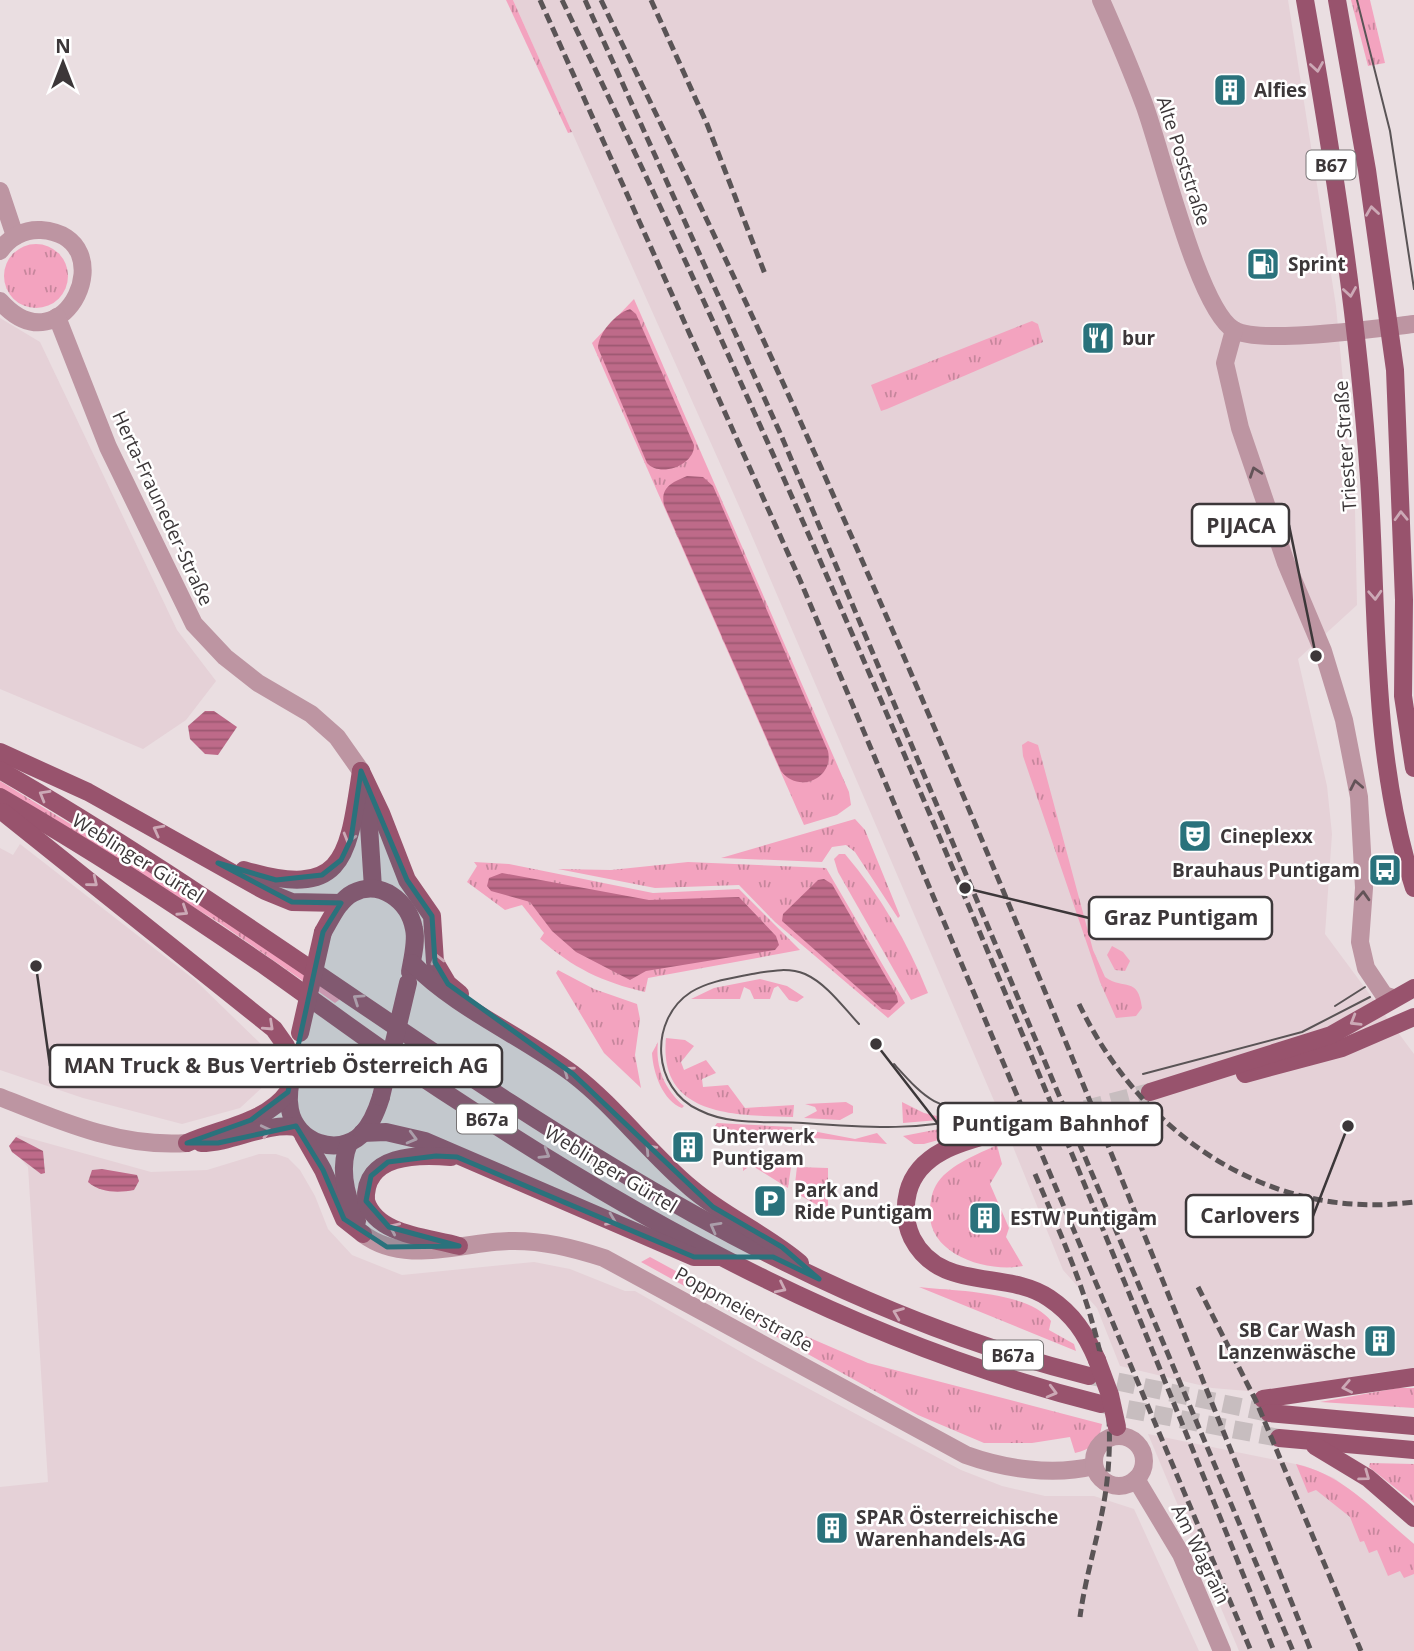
<svg xmlns="http://www.w3.org/2000/svg" width="1414" height="1651" viewBox="0 0 1414 1651" font-family="'Open Sans',sans-serif">
  <style>
    .built { fill: #e5d1d7 }
    .grass { fill: url(#grass-tufts) }
    .water { fill: url(#water-rules) }
    .lines { fill: none; stroke-linecap: round; stroke-linejoin: round }
    .major-tunnel { stroke: #c7bdbf; stroke-width: 18; stroke-dasharray: 18 9; stroke-linecap: butt }
    .minor { stroke: #bd95a2; stroke-width: 18 }
    .major { stroke: #98536d; stroke-width: 18 }
    .tram { stroke: #5a5456; stroke-width: 2 }
    .rail { stroke: #5a5456; stroke-width: 5; stroke-dasharray: 10 5; stroke-linecap: butt }
    .major-bridge { stroke: #98536d; stroke-width: 18 }
    .oneway { stroke: #cca9b6 }
    .oneway2 { stroke: #635358 }
    .marked { fill: #2a727c; fill-opacity: 0.2; stroke: #2a727c; stroke-width: 5; stroke-linejoin: round }
    .labels { text-anchor: middle; dominant-baseline: central; stroke-width: 5; stroke-linejoin: round; paint-order: stroke }
    .shield { fill: #fff; stroke: #767374; stroke-width: 2 }
    .shield-label { font-size: 18px; font-weight: bold; fill: #3c3739 }
    .poi-label { font-size: 19px; font-weight: bold; fill: #3c3739; stroke: #fff; text-anchor: start }
    .street-label { font-size: 19px; fill: #3c3739; stroke: #fff }
    .leader { fill: none; stroke: #3c3739; stroke-width: 2.5 }
    .callout-dot { fill: #3c3739; stroke: #fff; stroke-width: 2.5 }
    .callout { fill: #fff; stroke: #3c3739; stroke-width: 2.5 }
    .callout-label { font-size: 21px; text-anchor: middle; font-weight: bold; fill: #3c3739 }
  </style>
  <defs>
    <pattern id="grass-tufts" width="24" height="20" patternUnits="userSpaceOnUse" patternTransform="scale(1.75)"><rect width="24" height="20" fill="#f3a3bf"/><path d="M3 7l-1-3M5 7V3M7 7l1-3M15 17l-1-3M17 17v-4M19 17l1-3" fill="none" stroke="#c6869c"/></pattern>
    <pattern id="water-rules" width="6" height="5" patternUnits="userSpaceOnUse" patternTransform="scale(1.75)"><rect width="6" height="5" fill="#be6a89"/><path d="M0 2.5h6" fill="none" stroke="#9c5871"/></pattern>
  </defs>
  <rect width="100%" height="100%" fill="#eadee1"/>
  <g class="built">
    <polygon points="513,0 1288,0 1336,306 1355,510 1357,605 1298,659 1327,786 1332,834 1325,934 1414,1054 1414,1369 1379,1372 1296,1390 1260,1392 1212,1388 1120,1366 1097,1308 1063,1270 1001,1117 739,506"/>
    <polygon points="0,318 40,342 177,630 216,681 186,720 143,749 0,689"/>
    <polygon points="20,844 195,980 267,1050 271,1064 267,1083 240,1108 182,1124 83,1098 0,1070 0,848 13,855"/>
    <polygon points="18,1135 151,1172 207,1170 259,1154 276,1154 288,1158 300,1170 315,1196 328,1229 352,1255 402,1275 534,1262 570,1269 625,1291 635,1291 757,1361 961,1470 1002,1486 1045,1496 1094,1496 1134,1509 1199,1651 0,1651 0,1487 48,1482 28,1167 9,1146"/>
    <polygon points="1148,1434 1305,1466 1334,1478 1366,1502 1414,1544 1414,1651 1239,1651"/>
  </g>
  <g class="grass">
    <polygon points="506,0 513,0 572,132 568,133"/>
    <polygon points="1351,0 1370,0 1385,63 1368,66"/>
    <circle cx="36" cy="276" r="32"/>
    <polygon points="634,299 849,792 851,805 837,815 804,825 592,343"/>
    <polygon points="1032,321 1038,324 1043,342 887,409 881,411 871,385"/>
    <path d="M1028,741L1038,745L1093,950L1105,977C1124,991 1138,975 1142,1008L1136,1016L1116,1018L1100,982L1023,756L1022,745Z"/>
    <polygon points="0,781 231,922 339,995 339,1000 335,1003 218,922 0,790"/>
    <polygon points="855,819 865,830 900,916 898,918 855,852 846,845 832,847 822,862 721,858"/>
    <path d="M839,854H845C880,895 908,943 928,993L911,1000L838,872L834,859Z"/>
    <path d="M474,862L509,864L653,893L739,889L800,950L648,978L645,992C602,982 573,968 540,939L544,933L522,905L505,910L467,882L477,866Z"/>
    <polygon points="688,862 826,868 905,1003 888,1018 775,922 739,885 655,888 558,869 611,870"/>
    <polygon points="1112,946 1123,952 1130,961 1125,971 1115,970 1107,955"/>
    <polygon points="558,970 594,989 637,1004 640,1019 635,1055 641,1088 604,1053 556,973"/>
    <polygon points="760,979 787,986 804,997 797,1002 789,1000 778,986 774,988 770,999 754,999 750,990 744,987 740,999 691,999 714,988"/>
    <path d="M666,1038L685,1040L694,1046L681,1062L684,1070L706,1060L716,1073L702,1079L703,1087L728,1085L745,1108L794,1105L793,1117C738,1115 658,1118 666,1038Z"/>
    <path d="M658,1042C655,1067 665,1090 684,1106L682,1108C663,1101 653,1073 652,1053Z"/>
    <polygon points="846,1102 853,1106 853,1113 840,1120 804,1118 817,1111 815,1107 805,1104"/>
    <polygon points="902,1102 924,1113 950,1119 903,1123"/>
    <polygon points="1001,1117 1003,1122 924,1144 914,1144 903,1136"/>
    <polygon points="717,1123 792,1127 792,1137 743,1133 715,1126"/>
    <polygon points="802,1129 855,1139 877,1133 887,1144 802,1137"/>
    <path d="M997,1145L1002,1164L990,1184L1009,1228L1006,1237L1023,1266C986,1273 925,1254 930,1208C931,1198 932,1191 938,1182C951,1164 978,1154 997,1145Z"/>
    <polygon points="752,1152 761,1166 791,1167 788,1188 751,1165 743,1171 744,1153"/>
    <polygon points="797,1167 828,1168 828,1211 794,1192"/>
    <path d="M650,1257L757,1315L868,1363L1102,1424C1100,1441 1091,1450 1075,1453L1070,1437L1032,1443H984L918,1415L641,1262Z"/>
    <path d="M919,1287C953,1291 1029,1291 1051,1321L1049,1330L1074,1344L1076,1351Z"/>
    <polygon points="1398,1388 1414,1388 1414,1408 1320,1402"/>
    <polygon points="1370,1463 1414,1464 1414,1503 1369,1467"/>
    <path d="M1296,1464C1345,1475 1376,1513 1414,1544V1574L1404,1578L1400,1571L1388,1576L1377,1550L1369,1553L1364,1541L1360,1542L1350,1517L1316,1490L1308,1493Z"/>
  </g>
  <g class="water">
    <path d="M630,309L636,314L694,445C695,465 660,478 647,463L598,348C598,333 616,313 630,309Z"/>
    <path d="M687,476L703,477L713,486L828,751C834,779 798,794 781,771L664,505C660,487 673,482 687,476Z"/>
    <polygon points="205,711 214,711 237,727 218,755 205,754 190,739 188,726"/>
    <polygon points="502,873 649,900 739,897 776,936 779,945 775,950 646,971 630,980 576,952 552,931 530,902 491,891 487,886 489,878"/>
    <polygon points="824,879 832,884 897,996 898,1002 890,1010 882,1009 782,921 783,914 818,880"/>
    <polygon points="16,1137 43,1151 45,1173 41,1174 12,1152 9,1146"/>
    <path d="M102,1169L137,1175L139,1181L134,1190C119,1193 100,1193 88,1182L92,1170Z"/>
  </g>
  <g class="lines">
    <g class="major-tunnel">
      <polyline points="1007,1130 1150,1092"/>
      <polyline points="1091,1376 1269,1413"/>
      <polyline points="1101,1404 1279,1438"/>
    </g>
    <g class="minor">
      <path d="M1101,0C1116,34 1131,69 1144,104C1161,149 1198,309 1234,330C1260,345 1379,328 1414,324"/>
      <polyline points="0,191 15,236"/>
      <path d="M0,251C9,237 25,229 41,230C126,236 65,374 0,301"/>
      <polyline points="57,317 108,447 194,624 225,657 258,683 311,714 337,737 361,771"/>
      <polyline points="1234,330 1225,363 1240,428 1286,563 1323,651 1344,720 1359,797 1364,888 1360,942 1366,968 1384,995 1393,998"/>
      <path d="M0,1097C60,1121 121,1148 187,1143"/>
      <path d="M363,1234C406,1266 460,1242 509,1241C542,1240 573,1248 604,1258L966,1455C1005,1469 1053,1476 1094,1466"/>
      <circle cx="1119" cy="1461" r="25"/>
      <polyline points="1136,1479 1181,1554 1222,1651"/>
    </g>
    <g class="major">
      <path d="M1305,0C1333,158 1358,318 1369,478C1378,615 1371,756 1414,888"/>
      <polyline points="1337,0 1367,170 1395,370 1404,600 1403,696 1414,768"/>
      <polyline points="0,752 88,792 265,891 292,902 341,903"/>
      <path d="M0,770C359,976 678,1275 1089,1376"/>
      <polyline points="361,771 381,813 407,880 432,916 435,962 448,984 460,994"/>
      <polyline points="367,795 373,888"/>
      <path d="M0,797C92,850 181,908 268,968C330,1012 391,1058 455,1099C655,1231 868,1346 1101,1404"/>
      <polyline points="3,812 274,1029 286,1046 294,1068"/>
      <path d="M244,870C346,901 348,855 361,771"/>
      <path d="M323,932C331,919 338,901 353,893C380,879 409,901 414,929C417,941 412,960 410,972"/>
      <path d="M412,963C457,1009 521,1035 573,1074C616,1107 649,1153 691,1188C725,1217 766,1234 800,1263"/>
      <path d="M296,1057C293,1075 286,1092 290,1110C296,1142 337,1157 361,1135C371,1125 377,1110 381,1097"/>
      <polyline points="1245,1074 1342,1048 1414,1017"/>
      <polyline points="1150,1092 1331,1035 1414,988"/>
      <path d="M1007,1130C970,1140 919,1149 908,1192C904,1208 905,1223 912,1238C940,1293 1006,1269 1049,1298C1073,1314 1086,1334 1097,1360"/>
      <polyline points="362,1133 386,1132 425,1141 694,1257 719,1257"/>
      <polyline points="303,1135 323,1170 344,1219 363,1234"/>
      <path d="M187,1143C220,1128 266,1123 288,1092"/>
      <path d="M201,1143C233,1143 265,1122 297,1127"/>
      <path d="M349,1143C338,1169 346,1197 357,1221"/>
      <path d="M451,1157C418,1154 363,1154 366,1201C377,1236 429,1237 459,1246"/>
      <polyline points="1263,1399 1414,1377"/>
      <polyline points="1269,1413 1414,1426"/>
      <polyline points="1279,1438 1414,1450"/>
      <polyline points="1315,1446 1368,1478 1414,1518"/>
    </g>
    <g class="tram">
      <polyline points="1357,0 1390,131 1414,289"/>
      <polyline points="1335,1006 1365,987"/>
      <path d="M859,1024C843,1007 827,984 805,974C788,967 770,971 752,974C732,978 709,981 691,992C648,1020 652,1089 699,1110C730,1126 769,1121 803,1123C873,1128 919,1131 988,1115"/>
      <path d="M894,1064C924,1097 938,1114 985,1107"/>
      <polyline points="1143,1074 1302,1032 1370,997"/>
    </g>
    <g class="rail">
      <polyline points="540,0 800,580 1251,1651"/>
      <path d="M562,0C823,539 1050,1095 1274,1651"/>
      <polyline points="585,0 781,435 1293,1651"/>
      <path d="M601,0C669,141 738,282 802,425C983,828 1147,1240 1311,1651"/>
      <polyline points="651,0 707,124 765,274"/>
      <path d="M1079,1004C1140,1132 1267,1222 1414,1202"/>
      <path d="M1035,1174C1079,1277 1120,1365 1107,1481C1102,1527 1086,1571 1080,1617"/>
      <polyline points="1198,1287 1256,1401 1361,1651"/>
    </g>
    <g class="major-bridge">
      <polyline points="300,1033 323,932"/>
      <polyline points="381,1097 408,983"/>
      <polyline points="1097,1360 1110,1395 1117,1427"/>
    </g>
  </g>
  <defs><path id="oneway-chevron" d="M-2-3.5L2.5 0L-2 3.5" fill="none" stroke-width="1.6" stroke-linecap="round" stroke-linejoin="round" transform="scale(1.75)"/></defs>
  <g class="oneway">
    <use href="#oneway-chevron" transform="translate(1317 67) rotate(81)"/>
    <use href="#oneway-chevron" transform="translate(1372 211) rotate(-98)"/>
    <use href="#oneway-chevron" transform="translate(1350 292) rotate(81)"/>
    <use href="#oneway-chevron" transform="translate(1401 516) rotate(-92)"/>
    <use href="#oneway-chevron" transform="translate(1375 595) rotate(87)"/>
    <use href="#oneway-chevron" transform="translate(44 795) rotate(-150)"/>
    <use href="#oneway-chevron" transform="translate(158 830) rotate(-152)"/>
    <use href="#oneway-chevron" transform="translate(349 838) rotate(106)"/>
    <use href="#oneway-chevron" transform="translate(93 882) rotate(39)"/>
    <use href="#oneway-chevron" transform="translate(183 911) rotate(33)"/>
    <use href="#oneway-chevron" transform="translate(437 959) rotate(-104)"/>
    <use href="#oneway-chevron" transform="translate(358 999) rotate(-146)"/>
    <use href="#oneway-chevron" transform="translate(1355 1021) rotate(149)"/>
    <use href="#oneway-chevron" transform="translate(269 1026) rotate(43)"/>
    <use href="#oneway-chevron" transform="translate(568 1071) rotate(-144)"/>
    <use href="#oneway-chevron" transform="translate(266 1131) rotate(-13)"/>
    <use href="#oneway-chevron" transform="translate(412 1138) rotate(15)"/>
    <use href="#oneway-chevron" transform="translate(650 1149) rotate(-133)"/>
    <use href="#oneway-chevron" transform="translate(545 1154) rotate(31)"/>
    <use href="#oneway-chevron" transform="translate(611 1220) rotate(22)"/>
    <use href="#oneway-chevron" transform="translate(715 1227) rotate(-151)"/>
    <use href="#oneway-chevron" transform="translate(394 1228) rotate(-156)"/>
    <use href="#oneway-chevron" transform="translate(781 1288) rotate(26)"/>
    <use href="#oneway-chevron" transform="translate(898 1313) rotate(-158)"/>
    <use href="#oneway-chevron" transform="translate(1347 1387) rotate(169)"/>
    <use href="#oneway-chevron" transform="translate(1052 1392) rotate(15)"/>
    <use href="#oneway-chevron" transform="translate(1365 1476) rotate(36)"/>
  </g>
  <g class="oneway2">
    <use href="#oneway-chevron" transform="translate(1255 472) rotate(-109)"/>
    <use href="#oneway-chevron" transform="translate(1356 785) rotate(-101)"/>
    <use href="#oneway-chevron" transform="translate(1363 896) rotate(-87)"/>
  </g>
  <path class="marked" d="M361,771L407,880L432,916L435,962L448,984L573,1074L713,1207L782,1247L819,1279L773,1257H694L457,1157L436,1156L388,1162L371,1176L366,1201L389,1227L459,1246L387,1247L344,1219L323,1170L296,1126L218,1143H187L251,1120L288,1092L323,932L341,903L292,902L218,863L276,880L322,875L341,860L351,839Z"/>
  <defs>
    <symbol id="building-square" viewBox="-11 -11 22 22"><rect x="-9" y="-9" width="18" height="18" rx="4" fill="#2a727c" stroke="#fff"/><path d="M-4-6H4V6H1V3H-1V6H-4ZM-2.5-4.3h1.7v1.8h-1.7ZM.8-4.3h1.7v1.8H.8ZM-2.5-1h1.7V.8h-1.7ZM.8-1h1.7V.8H.8Z" fill="#fff"/></symbol>
    <symbol id="fuel-square" viewBox="-11 -11 22 22"><rect x="-9" y="-9" width="18" height="18" rx="4" fill="#2a727c" stroke="#fff"/><path d="M-5.5-6h7V0h2V4h1.3V-2.5L3-4.5l.8-.8L6-3V5H2.5V1h-1V6h-7ZM-4.2-4.7v3.2H.2V-4.7Z" fill="#fff"/></symbol>
    <symbol id="restaurant-square" viewBox="-11 -11 22 22"><rect x="-9" y="-9" width="18" height="18" rx="4" fill="#2a727c" stroke="#fff"/><path d="M-5-6h1v4h1v-4h1v4h1v-4h1v5L-1.5 .5V6h-2V.5L-5-1ZM5-6V6H3V1.5H1.5Q1.5-4 5-6Z" fill="#fff"/></symbol>
    <symbol id="theatre-square" viewBox="-11 -11 22 22"><rect x="-9" y="-9" width="18" height="18" rx="4" fill="#2a727c" stroke="#fff"/><path d="M-5-5.5Q0-4 5-5.5V0Q5 5 0 6Q-5 5-5 0ZM-3.3-2.5H-1v1.5H-3.3ZM1-2.5H3.3v1.5H1ZM-2.8 1Q0 5.5 2.8 1Z" fill="#fff"/></symbol>
    <symbol id="bus-square" viewBox="-11 -11 22 22"><rect x="-9" y="-9" width="18" height="18" rx="4" fill="#2a727c" stroke="#fff"/><path d="M-5-6H5V4H4V6H2V4H-2V6H-4V4H-5ZM-3.5-4V0h7V-4ZM-3.5 1.2v1.5H-2V1.2ZM2 1.2v1.5H3.5V1.2Z" fill="#fff"/></symbol>
    <symbol id="parking-square" viewBox="-11 -11 22 22"><rect x="-9" y="-9" width="18" height="18" rx="4" fill="#2a727c" stroke="#fff"/><path d="M-3.5-5.5H1a3.5 3.5 0 0 1 0 7H-1V5.5H-3.5ZM-1-3.4V-.6H.8a1.4 1.4 0 0 0 0-2.8Z" fill="#fff"/></symbol>
  </defs>
  <g fill-rule="evenodd">
    <use href="#building-square" x="1211" y="71" width="38" height="38"/>
    <use href="#fuel-square" x="1244" y="245" width="38" height="38"/>
    <use href="#restaurant-square" x="1079" y="319" width="38" height="38"/>
    <use href="#theatre-square" x="1176" y="817" width="38" height="38"/>
    <use href="#bus-square" x="1366" y="851" width="38" height="38"/>
    <use href="#building-square" x="669" y="1128" width="38" height="38"/>
    <use href="#parking-square" x="751" y="1182" width="38" height="38"/>
    <use href="#building-square" x="966" y="1199" width="38" height="38"/>
    <use href="#building-square" x="1361" y="1322" width="38" height="38"/>
    <use href="#building-square" x="813" y="1509" width="38" height="38"/>
  </g>
  <g class="labels">
    <g class="shield">
      <rect x="1306.5" y="150.5" width="49" height="29" rx="5"/>
      <rect x="457" y="1104.5" width="60" height="29" rx="5"/>
      <rect x="983" y="1340.5" width="60" height="29" rx="5"/>
    </g>
    <g class="shield-label">
      <text x="1331" y="165">B67</text>
      <text x="487" y="1119">B67a</text>
      <text x="1013" y="1355">B67a</text>
    </g>
    <g class="poi-label">
      <text x="1254" y="90">Alfies</text>
      <text x="1288" y="264">Sprint</text>
      <text x="1122" y="338">bur</text>
      <text x="1220" y="836">Cineplexx</text>
      <text x="1360" y="870" text-anchor="end">Brauhaus Puntigam</text>
      <text x="712" y="1136">Unterwerk<tspan x="712" dy="22">Puntigam</tspan></text>
      <text x="794" y="1190">Park and<tspan x="794" dy="22">Ride Puntigam</tspan></text>
      <text x="1010" y="1218">ESTW Puntigam</text>
      <text x="1356" y="1330" text-anchor="end">SB Car Wash<tspan x="1356" dy="22">Lanzenwäsche</tspan></text>
      <text x="856" y="1517">SPAR Österreichische<tspan x="856" dy="22">Warenhandels-AG</tspan></text>
    </g>
    <g class="street-label">
      <text transform="translate(1184 161) rotate(72)">Alte Poststraße</text>
      <text transform="translate(1345 446) rotate(-94)">Triester Straße</text>
      <text transform="translate(163 508) rotate(65)">Herta-Frauneder-Straße</text>
      <text transform="translate(138 858) rotate(32)">Weblinger Gürtel</text>
      <text transform="translate(611 1169) rotate(31)">Weblinger Gürtel</text>
      <text transform="translate(744 1309) rotate(29)">Poppmeierstraße</text>
      <text transform="translate(1201 1554) rotate(64)">Am Wagrain</text>
    </g>
  </g>
  <path class="leader" d="M1316 656L1289 525M965 888L1089 918M36 966L50 1066M876 1044L938 1124M1348 1126L1313 1216"/>
  <g class="callout-dot">
    <circle cx="1316" cy="656" r="7"/>
    <circle cx="965" cy="888" r="7"/>
    <circle cx="36" cy="966" r="7"/>
    <circle cx="876" cy="1044" r="7"/>
    <circle cx="1348" cy="1126" r="7"/>
  </g>
  <g class="callout">
    <rect x="1192" y="504" width="97" height="42" rx="7"/>
    <rect x="1089" y="897" width="183" height="42" rx="7"/>
    <rect x="50" y="1045" width="452" height="42" rx="7"/>
    <rect x="938" y="1103" width="224" height="42" rx="7"/>
    <rect x="1186" y="1195" width="127" height="42" rx="7"/>
  </g>
  <g class="callout-label">
    <text x="1241" y="533">PIJACA</text>
    <text x="1181" y="925">Graz Puntigam</text>
    <text x="276" y="1073">MAN Truck &amp; Bus Vertrieb Österreich AG</text>
    <text x="1050" y="1131">Puntigam Bahnhof</text>
    <text x="1250" y="1223">Carlovers</text>
  </g>
  <g transform="translate(63 63)" stroke="#ffffff" stroke-width="5" paint-order="stroke">
  <path d="M0-5L12 26L0 18L-12 26Z" fill="#3c3739"/>
  <text y="-10" font-size="19" font-weight="bold" text-anchor="middle" fill="#3c3739">N</text>
  </g>
</svg>
